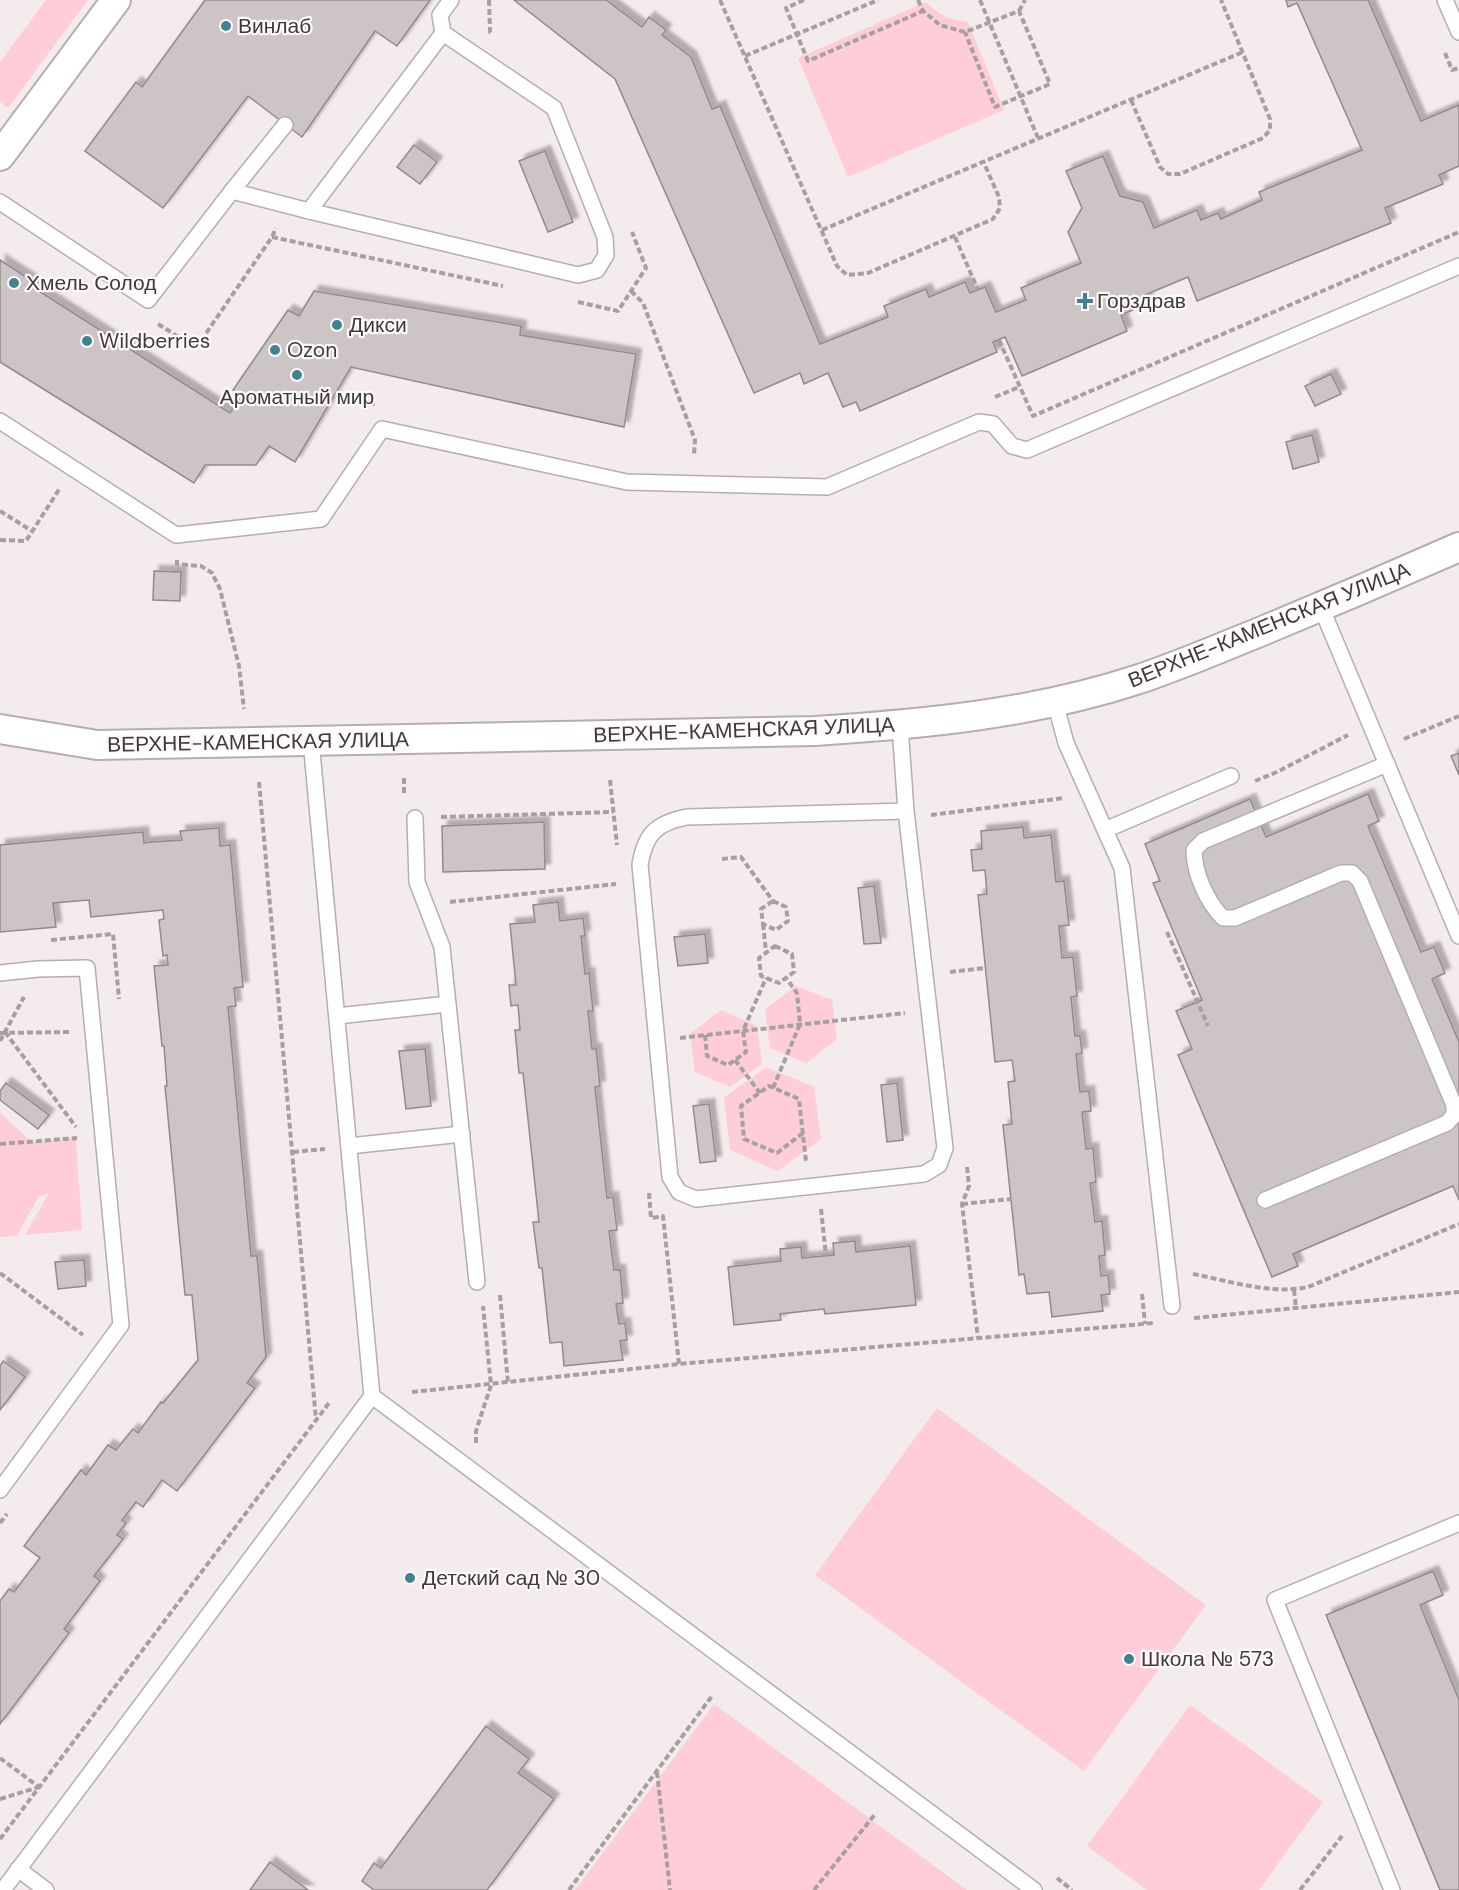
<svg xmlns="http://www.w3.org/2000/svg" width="1459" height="1890" viewBox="0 0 1459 1890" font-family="'DM Sans',sans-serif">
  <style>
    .green { fill: #fecdd8 }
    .building { fill: #ccc4c5; stroke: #928a8c; stroke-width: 1.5; filter: url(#shadow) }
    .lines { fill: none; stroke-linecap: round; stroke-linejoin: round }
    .lane-casing { stroke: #b6adaf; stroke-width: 18 }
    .street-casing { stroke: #b6adaf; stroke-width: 32 }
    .path { stroke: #a7a0a2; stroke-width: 4; stroke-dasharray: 6 3; stroke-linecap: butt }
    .lane { stroke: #fff; stroke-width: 15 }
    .street { stroke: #fff; stroke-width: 28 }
    .poi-dot { fill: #3f8391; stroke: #fff9fb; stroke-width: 2 }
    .labels { text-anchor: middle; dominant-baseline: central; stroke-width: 4.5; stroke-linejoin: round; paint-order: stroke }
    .poi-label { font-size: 21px; fill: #3e3a3b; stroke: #fff9fb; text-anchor: start }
    .street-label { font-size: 21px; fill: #3e3a3b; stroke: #fff9fb }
  </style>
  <defs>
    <filter id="shadow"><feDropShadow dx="5.5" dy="-5.5" stdDeviation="1.5" flood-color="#0004"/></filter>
  </defs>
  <rect width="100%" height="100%" fill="#f4ebed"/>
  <g class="green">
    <polygon points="46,0 88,0 8,108 0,102 0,62"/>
    <path d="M926,2C939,15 949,20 968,22L1004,110L848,177L798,58Z"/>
    <polygon points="796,986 832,1000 837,1039 806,1063 770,1048 765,1009"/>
    <polygon points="721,1010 757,1026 762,1064 730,1087 695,1072 690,1034"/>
    <polygon points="766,1067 814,1087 821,1139 778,1171 730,1150 724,1098"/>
    <polygon points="0,1112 31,1142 76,1138 82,1230 25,1235 48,1194 39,1196 17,1236 0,1237"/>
    <polygon points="937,1408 1206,1605 1084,1771 815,1575"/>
    <polygon points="714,1704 967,1890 575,1890"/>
    <polygon points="1190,1705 1323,1802 1259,1890 1147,1890 1087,1846"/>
  </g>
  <g class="building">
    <polygon points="205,0 430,0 397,46 375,31 302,137 248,96 163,208 85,151 136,82 142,87"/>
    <polygon points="514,0 606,0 642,27 649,17 666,30 662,35 691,57 712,109 720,106 820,344 888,317 884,306 926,289 929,297 965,282 970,293 985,287 996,312 1026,300 1021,288 1081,263 1068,232 1082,208 1066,171 1103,156 1120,196 1143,202 1154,228 1197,210 1201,220 1218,213 1221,219 1262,200 1259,192 1362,150 1297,3 1288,7 1286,0 1368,0 1421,121 1459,105 1459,166 1439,175 1443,184 1385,208 1391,223 1197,301 1188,277 1145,295 1149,303 1121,315 1127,331 1022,376 1005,337 993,342 997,352 860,411 856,402 843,407 828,373 804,384 800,373 754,393 615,79"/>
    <polygon points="414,145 437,162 420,184 397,167"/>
    <polygon points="545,151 573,222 548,232 519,161"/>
    <polygon points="0,260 34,282 31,286 230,413 242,396 233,390 288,310 299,316 314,291 521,326 520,335 636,354 624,427 351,367 295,462 269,446 256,465 205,465 194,483 0,362"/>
    <polygon points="1331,374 1341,394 1315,406 1305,386"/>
    <polygon points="1312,435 1319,462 1293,469 1286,442"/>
    <polygon points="154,571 181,572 180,601 153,600"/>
    <polygon points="1459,753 1459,775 1451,756"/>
    <polygon points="1368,794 1379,821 1368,826 1421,952 1434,947 1445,973 1432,979 1459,1042 1459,1200 1453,1186 1293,1254 1298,1266 1272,1277 1178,1055 1192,1049 1176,1011 1202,1000 1153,883 1160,881 1145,844 1250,799 1266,837"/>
    <polygon points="544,822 545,869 443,872 442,826"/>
    <polygon points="1023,827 1024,838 1051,835 1056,882 1064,881 1069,925 1059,926 1062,958 1073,957 1077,996 1071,997 1075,1036 1080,1036 1082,1053 1076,1054 1080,1092 1089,1091 1091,1111 1082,1112 1086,1149 1093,1148 1096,1182 1090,1183 1095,1222 1102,1221 1105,1255 1099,1256 1101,1276 1108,1275 1110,1294 1101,1295 1103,1311 1052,1317 1049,1292 1027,1294 1024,1274 1019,1275 1003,1125 1012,1124 1008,1082 1015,1081 1012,1060 995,1062 978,895 987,894 985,870 973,871 971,850 982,849 981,831"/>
    <polygon points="219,828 220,846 230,845 243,987 234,988 236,1006 228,1007 251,1256 257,1256 266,1357 247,1383 255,1388 177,1491 162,1480 143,1507 136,1502 122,1520 126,1523 117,1535 123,1539 94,1576 100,1581 64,1629 69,1633 0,1724 0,1601 9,1589 14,1592 40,1558 24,1546 81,1470 86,1475 108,1445 116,1450 133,1429 138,1433 161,1402 163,1403 198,1360 192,1295 185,1295 165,1086 167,1086 164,1046 162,1046 154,966 168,965 167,955 163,956 159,920 164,919 163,910 91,917 89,900 53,903 56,927 0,932 0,845 143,832 144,843 152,842 182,840 180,831"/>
    <polygon points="874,886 881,943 864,944 858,888"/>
    <polygon points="558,902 560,921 583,918 585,936 581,936 585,974 589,973 593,1011 588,1011 592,1049 596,1049 600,1086 595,1087 607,1198 613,1197 617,1230 609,1231 614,1270 620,1270 623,1303 616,1304 619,1324 625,1323 627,1340 620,1341 623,1360 564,1366 562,1342 550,1343 542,1268 539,1268 533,1222 539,1222 523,1073 519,1073 515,1030 520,1030 518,1005 511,1006 509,985 516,985 510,924 535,922 533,905"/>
    <polygon points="705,934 708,963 678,966 674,937"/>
    <polygon points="425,1049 431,1106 406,1109 399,1051"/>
    <polygon points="6,1083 49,1115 38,1129 0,1100 0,1091"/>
    <polygon points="897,1083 903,1140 887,1142 881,1085"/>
    <polygon points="709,1104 716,1161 700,1163 693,1106"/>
    <polygon points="855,1241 856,1252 910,1246 916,1305 825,1314 824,1309 780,1314 781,1320 734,1325 728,1267 781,1261 780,1249 801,1247 802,1258 834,1255 833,1243"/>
    <polygon points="84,1260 86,1286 58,1289 55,1262"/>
    <polygon points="3,1361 25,1377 0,1410 0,1366"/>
    <polygon points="1433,1571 1443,1595 1420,1605 1459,1700 1459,1890 1440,1890 1326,1615"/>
    <polygon points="486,1726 529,1759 518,1773 554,1799 487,1890 374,1890 362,1881 374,1863 381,1868"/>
    <polygon points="270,1862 308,1890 250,1890"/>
  </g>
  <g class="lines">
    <defs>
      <g id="lane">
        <polyline points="1445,0 1459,32"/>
        <polyline points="232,191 285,125"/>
        <polyline points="0,202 148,300 232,191 309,211 443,33 440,15 451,0"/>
        <polyline points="309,211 578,275 597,270 606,255 605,237 554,108 443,33"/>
        <polyline points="0,421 176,535 321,519 382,429 627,482 827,487 979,422 993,424 1012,446 1027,450 1459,266"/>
        <polyline points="1321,607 1459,936"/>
        <polyline points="1055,702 1066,743 1122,868 1172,1306"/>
        <path d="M900,726L906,811L945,1148L939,1165L924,1174L696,1199L679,1192L670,1177L640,865C645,834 656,823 687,817L906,811"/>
        <polyline points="311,741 372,1396 1034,1890"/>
        <polyline points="415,818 417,882 442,947 477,1282"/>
        <polyline points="1105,830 1231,776"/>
        <polyline points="0,973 38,969 87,968 121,1325 0,1490"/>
        <polyline points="337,1016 448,1004"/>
        <polyline points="349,1146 462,1134"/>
        <path d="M1265,1200L1447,1123L1454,1115V1105L1360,881L1352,873H1341L1235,918H1223C1207,902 1194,873 1194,850L1203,841L1387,764"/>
        <polyline points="18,1869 46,1890"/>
        <polyline points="3,1890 372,1396"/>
        <polyline points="1392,1890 1275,1600 1459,1523"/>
      </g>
      <g id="street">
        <polyline points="0,156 116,0"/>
        <path d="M0,729L97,745L815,731C923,724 1032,714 1136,680C1176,667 1215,650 1255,634C1323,606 1391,577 1459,547"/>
      </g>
    </defs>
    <use href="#lane" class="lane-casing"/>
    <use href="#street" class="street-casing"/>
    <g class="path">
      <polyline points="489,0 490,32 493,34"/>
      <polyline points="720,0 837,266 847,275 868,273 993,219 1000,208 999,197 983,161"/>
      <polyline points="804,0 786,8 808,61 923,11"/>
      <polyline points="918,0 923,11 940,25 965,32 1019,11 1050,84 995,107 965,32"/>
      <polyline points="980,0 1038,138"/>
      <polyline points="1019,11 1025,0"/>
      <polyline points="1445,53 1452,70 1459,68"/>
      <polyline points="745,56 878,0"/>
      <polyline points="1131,100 1160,167 1168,174 1180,174 1263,138 1270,130 1270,119 1221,0"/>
      <polyline points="822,230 1243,52"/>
      <polyline points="272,237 503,286"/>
      <polyline points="955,237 978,290"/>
      <polyline points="631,291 643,303 695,440 694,455"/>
      <polyline points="578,302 618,311 646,268 632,232"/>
      <polyline points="158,324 196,348 272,237 276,228"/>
      <polyline points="999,340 1033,416 1459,232"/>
      <polyline points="995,397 1019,387"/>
      <polyline points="364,410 368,403 376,404"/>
      <polyline points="0,511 32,531"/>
      <polyline points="0,540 26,541 60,488"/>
      <polyline points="177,560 177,564 201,566 212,573 220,589 239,666 244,709"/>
      <polyline points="1404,739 1459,716"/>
      <polyline points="404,778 404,796"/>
      <polyline points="610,780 617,845"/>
      <polyline points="1255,781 1277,772 1348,735"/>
      <polyline points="259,782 316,1420"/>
      <polyline points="931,815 1064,798"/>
      <polyline points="441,817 613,812"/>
      <polyline points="722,859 741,857 773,901"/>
      <polygon points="773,901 786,907 788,921 776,930 763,924 761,909"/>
      <polyline points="450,902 616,884"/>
      <polyline points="763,924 766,952"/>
      <polyline points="1167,932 1208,1026"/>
      <polyline points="51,940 113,934 119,999"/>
      <polygon points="775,946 792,954 794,972 779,983 761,976 759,958"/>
      <polyline points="950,972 985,968"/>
      <polyline points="5,1032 76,1127"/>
      <polyline points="0,1033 69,1032"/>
      <polyline points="705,1035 707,1056 728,1065 746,1052 743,1031 766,978"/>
      <polyline points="680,1038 905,1013"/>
      <polyline points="0,1041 24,997"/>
      <polyline points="735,1060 760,1093"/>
      <polyline points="773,1088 800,1024 797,993 786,978"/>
      <polyline points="803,1133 777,1153 744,1139 741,1106 769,1086 799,1099 806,1162"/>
      <polyline points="0,1144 77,1138"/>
      <polyline points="293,1152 325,1149"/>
      <polyline points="967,1167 969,1186 962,1204 978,1338"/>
      <polyline points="649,1193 651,1218 663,1216 679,1364"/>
      <polyline points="962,1204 1011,1199"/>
      <polyline points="821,1209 826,1256"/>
      <polyline points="0,1273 83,1335"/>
      <path d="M1193,1274C1230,1281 1271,1295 1308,1287L1459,1224"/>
      <polyline points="1294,1290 1296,1308"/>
      <polyline points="1142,1294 1145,1324"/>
      <polyline points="500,1295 508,1383"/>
      <polyline points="1194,1318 1459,1292"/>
      <polyline points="412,1392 679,1364 1154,1323"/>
      <polyline points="476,1443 476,1431 491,1385 483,1306"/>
      <polyline points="0,1523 7,1514"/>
      <polyline points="0,1758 39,1787"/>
      <polyline points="657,1772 670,1890"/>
      <polyline points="0,1799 39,1787"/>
      <polyline points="0,1839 329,1403"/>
      <polyline points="1057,1878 1072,1890"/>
      <polyline points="569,1890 712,1696"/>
      <polyline points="814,1890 876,1813"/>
      <polyline points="1300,1890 1342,1836"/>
    </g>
    <use href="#lane" class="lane"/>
    <use href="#street" class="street"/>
  </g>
  <g class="poi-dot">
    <circle cx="226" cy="26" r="6"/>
    <circle cx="14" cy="283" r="6"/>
    <path d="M1082 292h6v6h6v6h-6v6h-6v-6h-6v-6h6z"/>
    <circle cx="337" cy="325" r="6"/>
    <circle cx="87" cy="341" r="6"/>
    <circle cx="275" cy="350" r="6"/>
    <circle cx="297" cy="375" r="6"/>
    <circle cx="410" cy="1578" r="6"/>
    <circle cx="1129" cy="1659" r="6"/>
  </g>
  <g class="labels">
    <g class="poi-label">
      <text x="238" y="26">Винлаб</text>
      <text x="26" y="283">Хмель Солод</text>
      <text x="1097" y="301">Горздрав</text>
      <text x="349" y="325">Дикси</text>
      <text x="99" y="341">Wildberries</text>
      <text x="287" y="350">Ozon</text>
      <text x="297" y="397" text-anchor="middle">Ароматный мир</text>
      <text x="422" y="1578">Детский сад № 30</text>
      <text x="1141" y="1659">Школа № 573</text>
    </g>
    <g class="street-label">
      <text transform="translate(1269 625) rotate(-22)">ВЕРХНЕ-КАМЕНСКАЯ УЛИЦА</text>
      <text transform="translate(744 730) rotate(-2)">ВЕРХНЕ-КАМЕНСКАЯ УЛИЦА</text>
      <text transform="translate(258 742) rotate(-1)">ВЕРХНЕ-КАМЕНСКАЯ УЛИЦА</text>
    </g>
  </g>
</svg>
